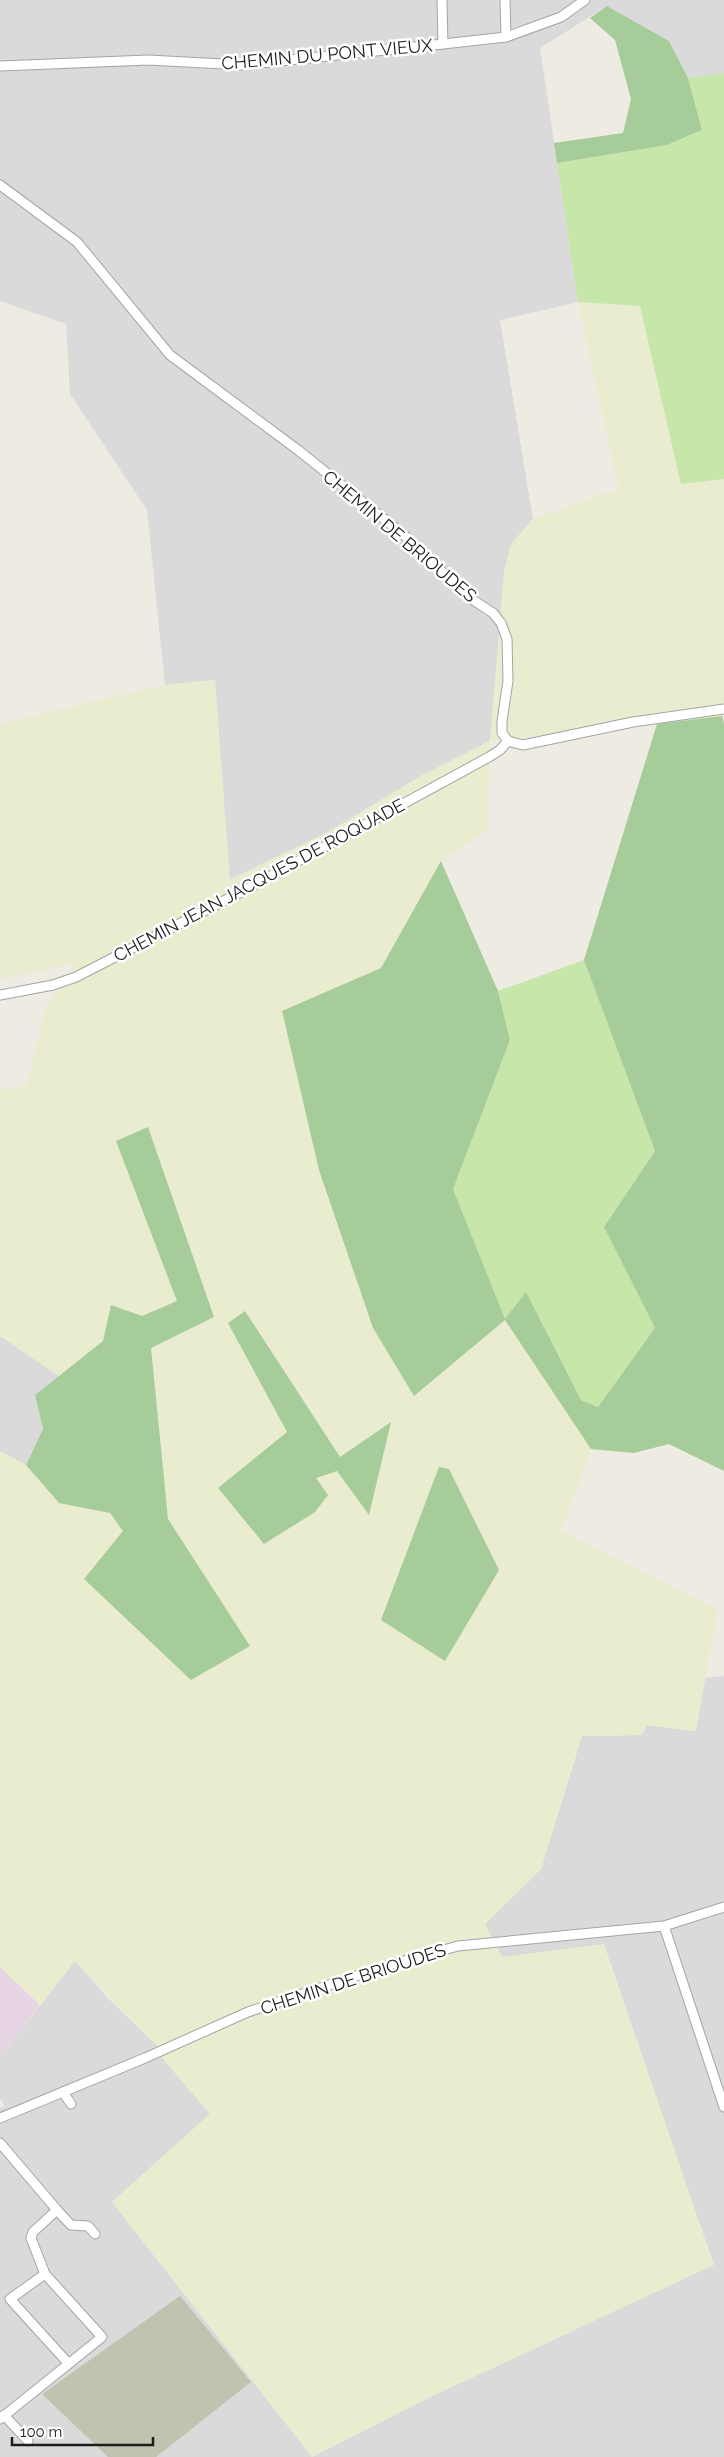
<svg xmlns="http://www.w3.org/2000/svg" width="724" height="2457" viewBox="0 0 724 2457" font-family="Raleway,sans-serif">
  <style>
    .residential { fill: #dbdada }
    .industrial { fill: #e7d5e3 }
    .construction { fill: #c1c2af }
    .farmland { fill: #e9eccf; fill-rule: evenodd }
    .grass { fill: #c6e6aa }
    .forest { fill: #a6cc99 }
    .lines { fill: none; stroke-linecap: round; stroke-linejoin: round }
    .street-casing { stroke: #a4a4a4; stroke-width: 11 }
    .street { stroke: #fff; stroke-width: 9 }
    .labels { text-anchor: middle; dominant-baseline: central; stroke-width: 5; stroke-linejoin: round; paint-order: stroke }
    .street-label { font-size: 18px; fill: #1d1d1d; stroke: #fff }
  </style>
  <rect width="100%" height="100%" fill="#eeebe3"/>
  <g class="residential">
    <polygon points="0,0 724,0 724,73 688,78 669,41 607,6 540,48 578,302 500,320 533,519 511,544 497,700 490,741 419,777 330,831 229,880 215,680 165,685 147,510 70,394 66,324 0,301"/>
    <polygon points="0,1336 59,1376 35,1395 43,1429 26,1465 0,1451"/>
    <polygon points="724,1676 724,2457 0,2457 0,2108 5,2106 0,2098 0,2057 75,1961 106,1996 156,2045 163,2059 210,2114 112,2202 312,2457 430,2397 577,2329 502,1957 485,1924 541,1869 582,1736 642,1735 646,1725 695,1731 704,1678"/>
  </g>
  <polygon class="industrial" points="0,1967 40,2005 0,2057"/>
  <polygon class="construction" points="180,2296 251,2382 156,2457 108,2457 42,2394"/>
  <path class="farmland" d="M578,302L640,306L681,484L724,479V716L490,741L488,829L441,861L381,968L282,1012L319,1170L373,1328L414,1395L505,1320L591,1449L561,1531L718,1609L696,1731L646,1725L642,1735L582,1736L541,1869L485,1924L502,1957L604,1944L714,2265L430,2397L312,2457L112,2202L210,2114L163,2059L156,2044L75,1961L40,2005L0,1967V1451L26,1465L59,1503L110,1513L124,1531L249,1646L168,1519L151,1347L214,1316L148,1127L117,1141L178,1301L142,1316L112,1306L103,1341L59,1376L0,1336V1090L27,1086L45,1010L75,963L0,980V724L165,685L215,680L230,880L330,831L419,777L490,741L504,571L511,544L533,519L619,489ZM245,1311L340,1457L390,1422L369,1514L337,1471L315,1478L219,1488L287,1432Z"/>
  <g class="grass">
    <polygon points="724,73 724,479 681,484 640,306 578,302 557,163 667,145 702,130 688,78"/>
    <polygon points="584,960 655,1151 604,1227 655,1328 598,1407 581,1400 526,1293 505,1320 453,1189 510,1040 498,991"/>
  </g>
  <g class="forest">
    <polygon points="607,6 669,41 688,78 702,130 667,145 557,163 554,143 623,133 631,99 615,40 590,18"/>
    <polygon points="722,716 724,723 724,1471 669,1444 634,1453 591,1449 505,1320 414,1396 373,1328 319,1170 282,1011 381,968 441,861 498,991 510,1040 453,1189 505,1319 526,1292 581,1400 598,1407 655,1328 604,1227 655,1151 584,960 657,724"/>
    <polygon points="148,1127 214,1317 151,1348 168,1519 250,1646 191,1680 84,1579 123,1531 110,1513 59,1503 26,1465 43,1429 35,1395 103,1341 111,1305 142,1316 177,1301 116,1141"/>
    <polygon points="245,1311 340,1457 391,1422 369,1515 337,1471 316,1478 328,1495 315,1512 264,1544 218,1488 287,1432 228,1323"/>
    <polygon points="439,1467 449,1469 499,1570 445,1661 381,1620"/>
  </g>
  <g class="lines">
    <defs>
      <g id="street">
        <polyline points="442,0 443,44"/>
        <polyline points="505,0 506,37"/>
        <polyline points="0,66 148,60 242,65 443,44 506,37 561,17 585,0"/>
        <polyline points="0,185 77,242 170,355 298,450 404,535 467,596 493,613 501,623 507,639 508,681 502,721 502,733 508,741 523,745 633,722 724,709"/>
        <polyline points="0,995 53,985 76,977 247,889 489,757 500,750 508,741"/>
        <polyline points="664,1926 724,2107"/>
        <polyline points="63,2092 71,2104"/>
        <polyline points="0,2118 145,2058 248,2012 389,1965 458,1946 664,1926 724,1907"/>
        <polyline points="0,2143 57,2210 33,2232 31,2238 45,2274 102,2337 0,2419"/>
        <polyline points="57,2210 71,2225 88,2226 95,2234"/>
        <polyline points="45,2274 10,2299 68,2363"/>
        <polyline points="4,2415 28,2441"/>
      </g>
    </defs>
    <use href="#street" class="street-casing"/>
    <use href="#street" class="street"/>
  </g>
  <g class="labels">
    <g class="street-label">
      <text transform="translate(327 54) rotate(-5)">CHEMIN DU PONT VIEUX</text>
      <text transform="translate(400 536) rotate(40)">CHEMIN DE BRIOUDES</text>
      <text transform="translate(259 880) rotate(-28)">CHEMIN JEAN JACQUES DE ROQUADE</text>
      <text transform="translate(353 1979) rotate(-18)">CHEMIN DE BRIOUDES</text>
    </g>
  </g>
  <path d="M12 2437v8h141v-8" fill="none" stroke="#1d1d1d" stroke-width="2.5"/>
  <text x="20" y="2437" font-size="15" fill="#1d1d1d" stroke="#ffffff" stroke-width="4" paint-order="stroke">100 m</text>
</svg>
